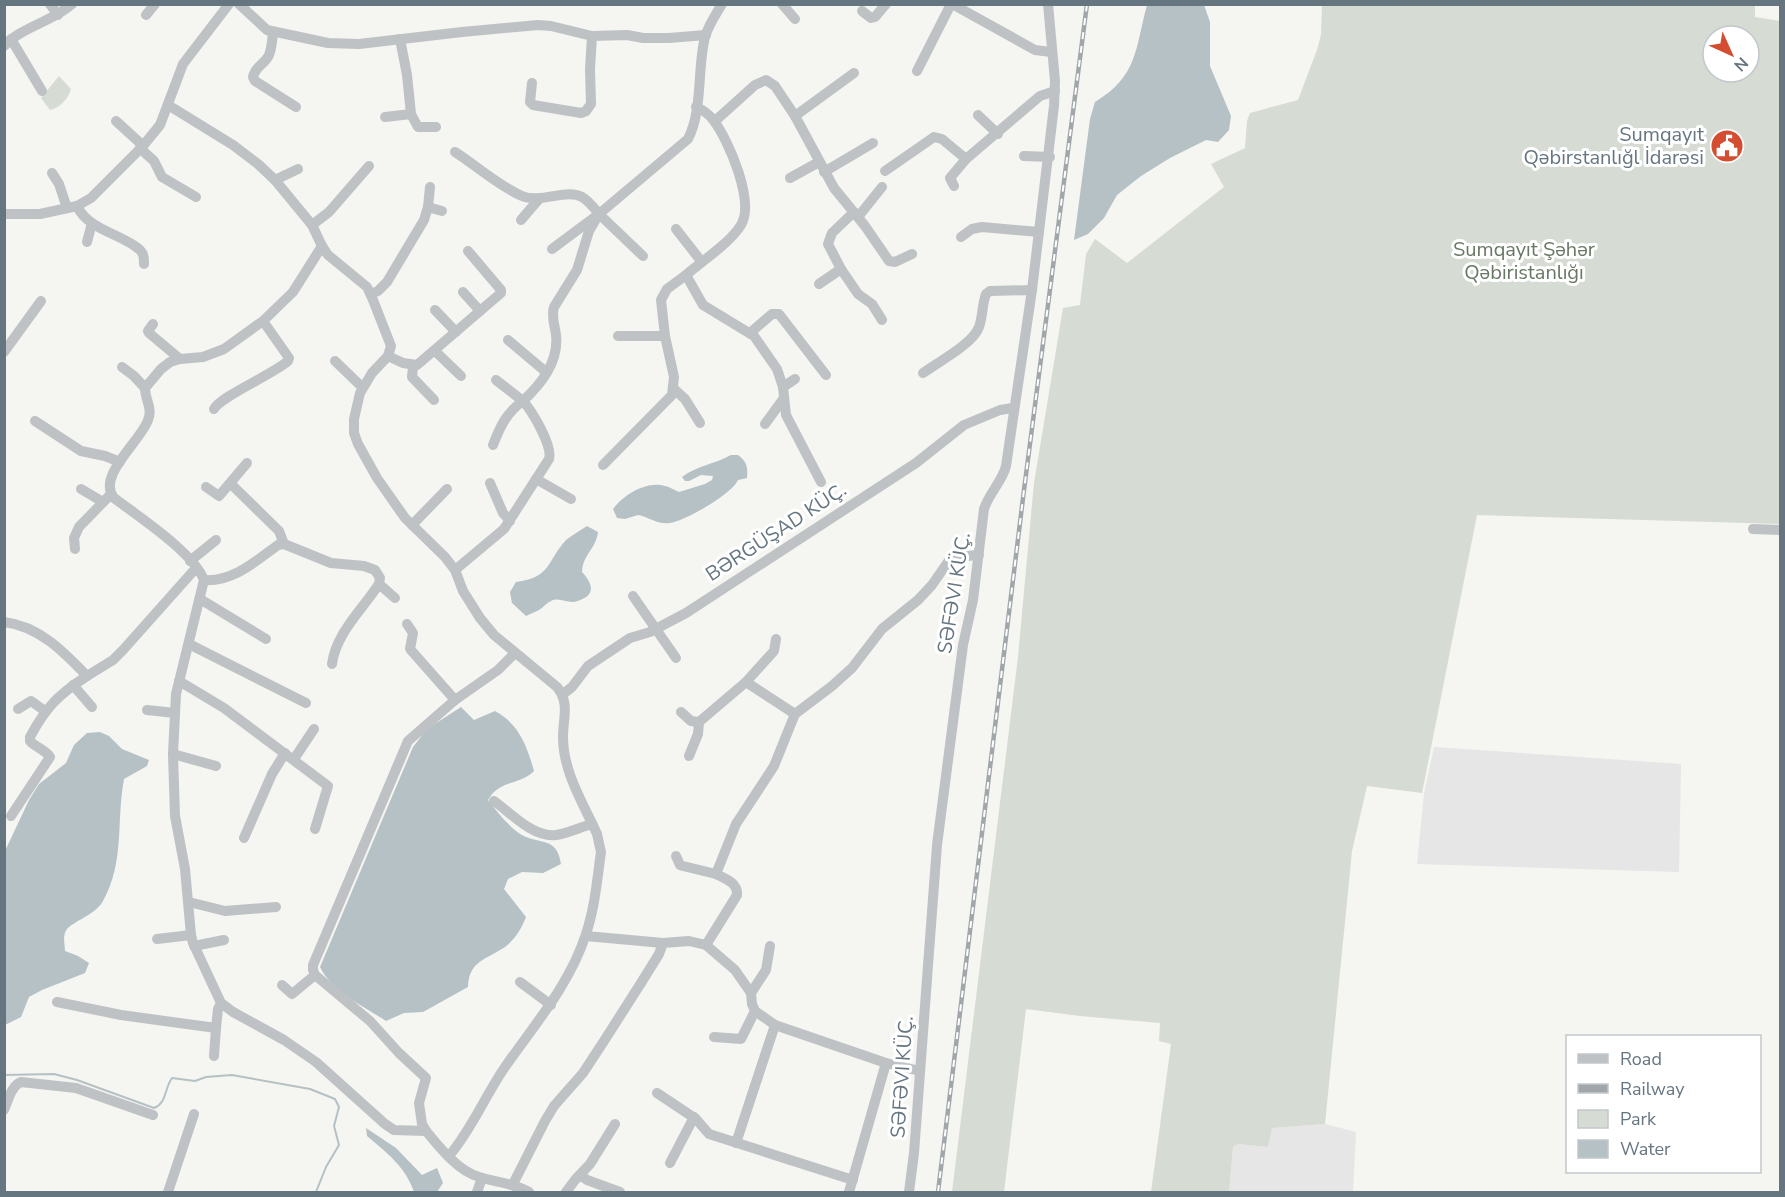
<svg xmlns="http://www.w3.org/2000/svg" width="1785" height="1197" viewBox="0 0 1785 1197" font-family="'Nunito Sans',sans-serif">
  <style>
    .built { fill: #e5e6e5 }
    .green { fill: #d6dbd3; fill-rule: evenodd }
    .water { fill: #b5c1c4 }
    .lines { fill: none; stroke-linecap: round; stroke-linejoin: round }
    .stream { stroke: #b5c1c4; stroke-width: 2 }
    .minor { stroke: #bec2c5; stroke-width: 10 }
    .rail-casing { stroke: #a0a6aa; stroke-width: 4.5 }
    .rail { stroke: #fff; stroke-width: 2; stroke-dasharray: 7; stroke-linecap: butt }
    .labels { text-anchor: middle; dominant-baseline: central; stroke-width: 6; stroke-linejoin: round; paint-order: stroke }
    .poi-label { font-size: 20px; fill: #667680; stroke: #fff; text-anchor: end }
    .park-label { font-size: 20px; fill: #697864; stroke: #fff }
    .street-label { font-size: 20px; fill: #667680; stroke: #fff }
  </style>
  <rect width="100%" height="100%" fill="#f5f5f1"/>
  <g class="built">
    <polygon points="1434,747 1681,764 1679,872 1417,864 1424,794"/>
    <polygon points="1325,1124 1356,1132 1353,1192 1229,1192 1233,1147 1238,1144 1268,1147 1271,1128"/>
  </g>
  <g class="green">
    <path d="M1755,4V17L1780,21V524L1477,515L1422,793L1367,786L1352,851L1325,1124L1272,1128L1268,1147L1238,1144L1233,1147L1229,1192H1151L1171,1044L1159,1041L1160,1023L1080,1016L1026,1009L1004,1192H952L1018,657L1034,483L1063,308L1080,305L1086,254L1095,239L1127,263L1224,187L1211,164L1245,148L1247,121L1250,113L1298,100L1317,50L1321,35L1322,5ZM1713,36H1749V72H1713Z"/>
    <path d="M59,76L71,89C68,99 60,108 50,110L41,98Z"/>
  </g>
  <g class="water">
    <path d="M1147,5H1204L1210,22V66L1231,116L1229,130L1218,142L1206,140L1170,158L1141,176L1117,195L1104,218L1088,234L1074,240L1090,119L1095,102C1138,76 1135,49 1147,5Z"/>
    <path d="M731,455H738C747,462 748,467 747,478L738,480C732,494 685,521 670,523C658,525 649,517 638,515L625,519L617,518L613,509C623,495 647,480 665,486C670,487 674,490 679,492L705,484L712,480L713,476L701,475L689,481H685L682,477C696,466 715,464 731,455Z"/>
    <path d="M587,526L598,532C596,549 583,554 582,572C595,586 595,597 574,602C566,603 559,597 551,601C546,603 543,608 539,610C535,612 530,614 526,616L512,603L510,592L516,582C552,577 546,562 566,540C572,535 580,531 587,526Z"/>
    <path d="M461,707L474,720L495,711C519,724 527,746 534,771C519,786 500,779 488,800C498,813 509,827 522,835C540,845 557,836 561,864L543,873L522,872L508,879L504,889L526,917C521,930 513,943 500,950C482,961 469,963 468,987L423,1012L404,1013L386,1021C365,1007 331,991 320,967L413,747L427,729Z"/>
    <path d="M100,732L109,736L122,749L149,760L147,766L124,779C116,821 125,861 103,901C94,917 68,922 65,933C63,938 65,946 65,951L78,956L89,963L85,973L42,990L29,997L21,1017L5,1025V851L29,800L39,784L66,763L74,745L87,733Z"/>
    <path d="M366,1128L396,1148L422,1175L437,1168L443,1183L437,1192H414C406,1167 386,1152 367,1136Z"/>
  </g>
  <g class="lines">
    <path class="stream" d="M4,1075L54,1074L77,1080L154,1108C167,1103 164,1089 172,1078L195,1081L206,1077L232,1075L310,1089L335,1099L339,1107L334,1126L339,1145L326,1167L316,1192"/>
    <g class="minor">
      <polyline points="50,4 58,15"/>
      <polyline points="239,4 267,30 328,43 359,44 462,32 538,25 551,26 592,36 627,35 643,38 669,38 706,35"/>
      <polyline points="782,4 795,19"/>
      <polyline points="952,4 1035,50 1051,52"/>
      <polyline points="862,11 871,18 875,17 886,4"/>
      <polyline points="146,15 155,4"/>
      <path d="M273,32C272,41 272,50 268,57C263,65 255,67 253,77L255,81L296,107"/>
      <polyline points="11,39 42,91"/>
      <polyline points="400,39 407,75 411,114 418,127 436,127"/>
      <path d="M4,46C23,26 52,22 72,4"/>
      <polyline points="917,71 951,4"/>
      <polyline points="854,73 795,116 834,188 865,226 889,261 895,262 912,254"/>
      <polyline points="532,83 530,102 533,105 581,113 586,111 591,104 590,69 592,36"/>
      <path d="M168,105L233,145L258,164L275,180L312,225L322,246L328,255L367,287L373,300L391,346L388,356L372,373L360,393L354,419V433L358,444L377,478L405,518L445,557L455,570L463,591L480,618L494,635L557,687C570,703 563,718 563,737C563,772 583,803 597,834L601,852C597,880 595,907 586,934C570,984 535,1024 505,1067C485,1096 472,1129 449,1156"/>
      <path d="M696,107C703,110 710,115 714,121C729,141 755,202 741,225C730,243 702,261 686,275L703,305L754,336L777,369L783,387L786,415L821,482"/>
      <polyline points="978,115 998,134"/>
      <polyline points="385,117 411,114"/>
      <polyline points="116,121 139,142 143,151 154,161 162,177 196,197"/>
      <polyline points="715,121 755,85 766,80 775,86 795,116"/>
      <path d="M455,152C477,166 497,185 522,196C541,204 567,188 582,197C589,201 594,208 599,214L552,249"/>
      <polyline points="1024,156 1050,157"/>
      <polyline points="885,171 934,137 942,139 966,159"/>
      <polyline points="824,172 873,143"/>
      <polyline points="52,173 59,184 67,208"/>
      <polyline points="790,178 819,162"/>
      <polyline points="275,180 298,169"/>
      <polyline points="954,186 950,178 966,159 1040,96 1055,91"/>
      <path d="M77,206C89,231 121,233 140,250C144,254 144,258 144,264"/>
      <polyline points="428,207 442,211"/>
      <polyline points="854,212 832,233 828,244 841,269 858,294 872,304 882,320"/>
      <polyline points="4,214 40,214 77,206 91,198 142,147 160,125 183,64 229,4"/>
      <polyline points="599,214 643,256"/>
      <polyline points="858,217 882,187"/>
      <polyline points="521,220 539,199"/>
      <polyline points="312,225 329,212 369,166"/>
      <polyline points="676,229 701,261"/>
      <polyline points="961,237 972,229 982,227 1039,232"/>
      <polyline points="87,242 92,223"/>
      <path d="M322,246L293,292L263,321L224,349L203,357L180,359L170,362L161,369L145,388C145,400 153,408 148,420C141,441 96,476 114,498C138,516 194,553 204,580L176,694L173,754L175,816L185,869L191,935L193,943L221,1003L233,1012L284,1040L316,1062L385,1124L394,1130L426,1131C440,1148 458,1171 479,1177C499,1183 510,1182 529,1192"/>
      <polyline points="819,284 841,269"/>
      <polyline points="463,292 480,311"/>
      <polyline points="371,294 378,291 387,282 424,220 428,207 430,187"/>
      <polyline points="435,310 456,332"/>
      <polyline points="153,324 148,331 149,333 180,359"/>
      <polyline points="750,333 772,314 779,314 826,375"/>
      <polyline points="618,336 665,336"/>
      <polyline points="508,340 546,372"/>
      <polyline points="435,351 461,376"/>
      <polyline points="4,352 41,301"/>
      <polyline points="388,356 403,363 417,365 501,293 501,290 468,251"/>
      <polyline points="335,361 362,387"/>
      <polyline points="413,366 412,377 434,400"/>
      <polyline points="122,367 134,376 145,388"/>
      <path d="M923,373C938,362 973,344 979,327C983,316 982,304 986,294L990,291L1032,290"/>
      <polyline points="783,387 795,379"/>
      <polyline points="674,389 685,399 700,423"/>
      <path d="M214,409C221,396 272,375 288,361L289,358L263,321"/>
      <polyline points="35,421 81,451 105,456 120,462"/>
      <polyline points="765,424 784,398"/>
      <path d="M493,445C500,427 506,413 523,401L496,380"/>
      <polyline points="603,465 672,395 674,377 665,336 661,300 667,289 686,275"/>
      <polyline points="536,479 571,499"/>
      <polyline points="490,483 503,513 510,521"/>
      <polyline points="231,484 279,531 284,544"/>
      <polyline points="206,487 219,496 247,463"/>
      <polyline points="81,489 103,502"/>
      <polyline points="412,525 447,489"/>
      <polyline points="1753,529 1780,530"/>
      <polyline points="75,549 74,538 79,527 111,494"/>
      <polyline points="190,561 216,540"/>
      <path d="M455,570L504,529L549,459C553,446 532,411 523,401C541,384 559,362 556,335C555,326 551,317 554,307L577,270L589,231L599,214L688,139C703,110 697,69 705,37C708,26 716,14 722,4"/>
      <path d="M204,580C233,582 256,561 278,545L284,544L331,563L364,566L375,570L380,578L379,584C362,610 336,633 332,664"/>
      <polyline points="379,584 395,598"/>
      <polyline points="633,596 676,658"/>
      <polyline points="200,599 266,639"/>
      <path d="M4,622C39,626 64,652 87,676L113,660L123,650L196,568"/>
      <polyline points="407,624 413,633 410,649 455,700"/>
      <polyline points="189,644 306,703"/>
      <polyline points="179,681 224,708 328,786 315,829"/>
      <polyline points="746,682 774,651 776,639"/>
      <polyline points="73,685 92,707"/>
      <polyline points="563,694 572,687 588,666 630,638 650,632 686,613 916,463 964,425 1000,410 1013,408"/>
      <polyline points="18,709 31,701 45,711"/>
      <polyline points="147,710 175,713"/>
      <path d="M681,712L691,721L699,722L746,682L795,714L774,766L736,824L716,874C726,879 738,883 737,895L706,945"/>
      <polyline points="795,714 832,686 852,668 882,629 918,600 932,585 950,559 954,557 979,555"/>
      <polyline points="173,754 216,766"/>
      <polyline points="689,756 698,734 699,722"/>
      <polyline points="294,759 314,729"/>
      <path d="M494,801C511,813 533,838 556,835C568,833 581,827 592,824"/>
      <path d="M11,816L50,757C46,750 35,747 30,741V737C46,707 58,695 87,676"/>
      <polyline points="244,838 272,774 285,753"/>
      <polyline points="676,856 680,865 683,866 716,874"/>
      <polyline points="189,902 225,911 276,907"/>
      <polyline points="586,936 663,943"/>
      <polyline points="157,939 191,935"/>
      <polyline points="194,946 224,940"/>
      <polyline points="520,982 551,1005"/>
      <polyline points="282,985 292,994 315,975"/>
      <polyline points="751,993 766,970 770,946"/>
      <polyline points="57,1002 121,1015 216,1028 218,1009 221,1003"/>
      <polyline points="714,1037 741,1039 755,1011"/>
      <polyline points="214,1056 216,1028"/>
      <polyline points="657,1093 696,1119 709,1134 853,1180"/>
      <path d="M4,1110C8,1101 11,1086 21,1082L76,1088L153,1115"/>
      <polyline points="426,1131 422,1124 419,1103 426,1078 399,1053 370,1021 315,975 313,970 313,965 408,741 455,700 498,670 515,653"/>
      <polyline points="736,1143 775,1025"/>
      <polyline points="670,1163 694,1117"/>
      <polyline points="580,1175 587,1180 620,1192"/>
      <polyline points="513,1184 545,1121 554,1106 583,1073 604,1041 641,983 659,954 663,943 689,941 706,945 735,970 751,993 752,1004 755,1011 775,1025 886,1063 920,1071"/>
      <polyline points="168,1192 194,1114"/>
      <polyline points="477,1192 482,1178"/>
      <polyline points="566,1192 575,1180 590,1164 615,1124"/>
      <polyline points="849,1192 886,1063"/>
      <path d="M909,1192L914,1153L937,845L963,645L973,600L984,509C989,493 1002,482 1006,466L1032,290L1054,106L1055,81L1048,4"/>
    </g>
    <defs>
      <polyline id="rail" points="938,1192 1024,490 1087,4"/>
    </defs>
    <use href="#rail" class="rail-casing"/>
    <use href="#rail" class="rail"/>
  </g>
  <defs>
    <symbol id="civic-disc" viewBox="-11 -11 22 22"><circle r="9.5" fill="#d54d31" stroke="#fff"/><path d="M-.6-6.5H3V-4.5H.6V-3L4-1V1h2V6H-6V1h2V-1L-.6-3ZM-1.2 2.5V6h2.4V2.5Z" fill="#fff"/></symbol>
  </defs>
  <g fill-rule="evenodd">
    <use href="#civic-disc" x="1708" y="127" width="38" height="38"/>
  </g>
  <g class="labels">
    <g class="poi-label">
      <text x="1704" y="134">Sumqayıt<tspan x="1704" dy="23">Qəbirstanlığl İdarəsi</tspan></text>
    </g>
    <g class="park-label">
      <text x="1524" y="249">Sumqayıt Şəhər<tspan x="1524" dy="23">Qəbiristanlığı</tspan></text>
    </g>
    <g class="street-label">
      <text transform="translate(776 532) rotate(-33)">BƏRGÜŞAD KÜÇ.</text>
      <text transform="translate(954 593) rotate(-81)">SƏFƏVI KÜÇ.</text>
      <text transform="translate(902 1077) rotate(-86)">SƏFƏVI KÜÇ.</text>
    </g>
  </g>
  <rect width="1785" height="1197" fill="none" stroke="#667680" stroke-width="12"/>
  <rect x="1566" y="1035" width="195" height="138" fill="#ffffff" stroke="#c2c8cc" stroke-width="1.5"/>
  <rect x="1578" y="1054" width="30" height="9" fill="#bec2c5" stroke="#c2c8cc" stroke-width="1.5"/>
  <text x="1620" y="1065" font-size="18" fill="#667680">Road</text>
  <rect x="1578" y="1084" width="30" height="9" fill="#a0a6aa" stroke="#c2c8cc" stroke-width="1.5"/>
  <text x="1620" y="1095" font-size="18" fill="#667680">Railway</text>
  <rect x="1578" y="1110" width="30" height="18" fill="#d6dbd3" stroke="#c2c8cc" stroke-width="1.5"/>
  <text x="1620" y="1125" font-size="18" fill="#667680">Park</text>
  <rect x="1578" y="1140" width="30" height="18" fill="#b5c1c4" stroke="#c2c8cc" stroke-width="1.5"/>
  <text x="1620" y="1155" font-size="18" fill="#667680">Water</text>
  <g transform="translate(1731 54) rotate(135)"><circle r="28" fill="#ffffff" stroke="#c2c8cc" stroke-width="1.5"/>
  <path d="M0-4.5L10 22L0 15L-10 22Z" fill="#d54d31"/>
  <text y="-9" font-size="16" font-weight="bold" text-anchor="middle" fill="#667680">N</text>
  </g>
</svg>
